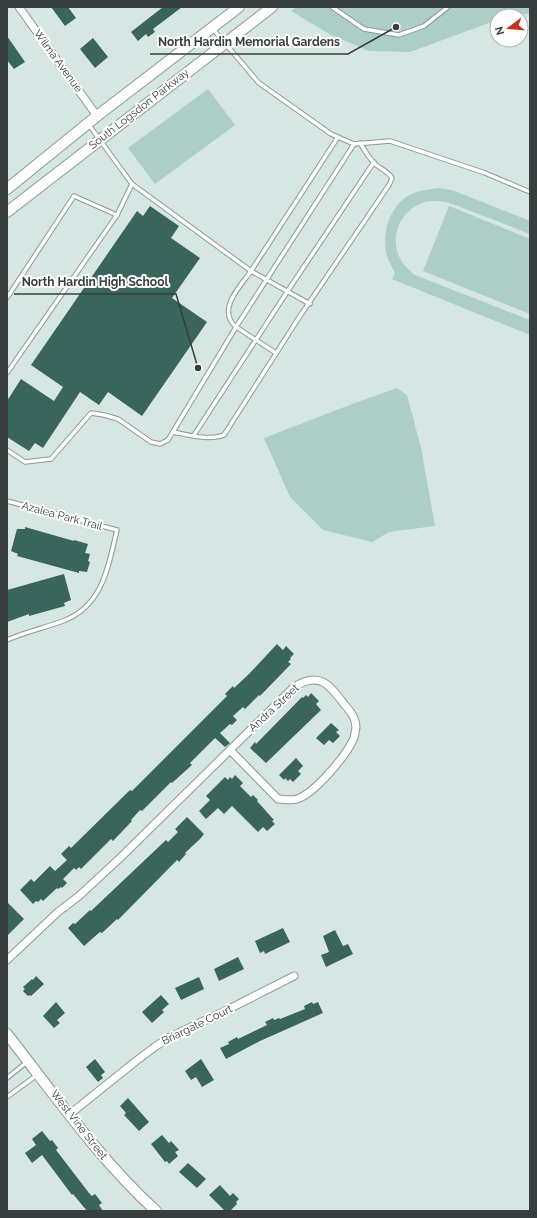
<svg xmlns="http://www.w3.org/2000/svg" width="537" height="1218" viewBox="0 0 537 1218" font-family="Raleway,sans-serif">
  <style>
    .green { fill: #accec7 }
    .building { fill: #3a655d }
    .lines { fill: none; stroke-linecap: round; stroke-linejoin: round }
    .service-casing { stroke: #8b9996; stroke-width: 5.5 }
    .minor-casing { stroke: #8b9996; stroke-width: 9 }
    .secondary-casing { stroke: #8b9996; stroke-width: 12 }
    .service { stroke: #fff; stroke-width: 3.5 }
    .minor { stroke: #fff; stroke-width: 7 }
    .secondary { stroke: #fff; stroke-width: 10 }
    .labels { text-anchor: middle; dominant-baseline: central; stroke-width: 4; stroke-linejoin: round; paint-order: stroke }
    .street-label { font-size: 11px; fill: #383e3d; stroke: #fff }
    .leader { fill: none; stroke: #383e3d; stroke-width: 1.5 }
    .callout-dot { fill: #383e3d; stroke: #fff; stroke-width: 1.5 }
    .callout-label { font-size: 12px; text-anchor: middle; font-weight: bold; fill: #383e3d; stroke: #fff; stroke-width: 4; stroke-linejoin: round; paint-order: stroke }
  </style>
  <rect width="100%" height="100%" fill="#d6e6e3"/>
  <g class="green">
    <polygon points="297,7 530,7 530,13 515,16 497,16 497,20 410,52 369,51 331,35 291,11"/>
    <polygon points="208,89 235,125 155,184 128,148"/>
    <path d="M439,188L452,190L530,221V234C512,227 494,220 476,213C462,208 448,200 432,201C423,201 414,206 408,212C401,219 397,226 396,236C394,253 402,265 415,275L530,320V335L392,279L395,273C392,267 389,262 387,256C380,232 392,199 417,192C424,190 431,189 439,188Z"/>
    <polygon points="449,206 530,239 530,314 423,271"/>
    <polygon points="397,388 407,395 421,448 435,526 389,532 372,542 323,530 290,497 264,438 347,406"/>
  </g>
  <g class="building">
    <polygon points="51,7 68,7 76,18 65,26"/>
    <polygon points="163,7 182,7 153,29 155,32 148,37 146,34 138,41 131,32"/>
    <polygon points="7,36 25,62 14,69 7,60"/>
    <polygon points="93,38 108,57 95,68 80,49"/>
    <polygon points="150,206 179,226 171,238 200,258 172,298 207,322 142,416 108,392 99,405 80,392 43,448 35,443 29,451 7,437 7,401 21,379 54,401 63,387 31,365 137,211 143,216"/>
    <polygon points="25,527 74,541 74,540 88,544 85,553 90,554 88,561 90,562 87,572 79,571 79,573 17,556 18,554 11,551 17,529 25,529"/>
    <polygon points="64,574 71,600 64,603 65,606 29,616 29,614 7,622 7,590"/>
    <polygon points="277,644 283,650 286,646 294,654 290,658 291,659 288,662 291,664 260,696 259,695 245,709 243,707 233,716 237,720 232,725 230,724 220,733 230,743 225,747 215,738 190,763 192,765 172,783 171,782 142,811 140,810 131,820 132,821 113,841 111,839 81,869 79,867 76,870 74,868 63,879 67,883 62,888 61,887 58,889 57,888 43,901 41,899 38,902 36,901 33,904 20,890 31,879 34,882 50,866 55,871 67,860 61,854 69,846 71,848 130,790 132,791 227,696 225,694 233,686 234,688 249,674"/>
    <polygon points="311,693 319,701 316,704 321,710 266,763 250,748 255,742 256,744 302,697 303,698 306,695 308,697"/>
    <polygon points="331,723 339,730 336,732 340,736 333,743 329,740 324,745 316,738"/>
    <polygon points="296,758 303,766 298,771 301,774 293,782 290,779 288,781 285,778 284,780 279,775"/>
    <polygon points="235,775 243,783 240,786 251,797 253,795 258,800 257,801 274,820 272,821 275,824 267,831 263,827 258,832 232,806 224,814 218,808 206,819 199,811 210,800 206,796 225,777 228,780 230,777 232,779"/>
    <polygon points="187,817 204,834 200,839 185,853 186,854 179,862 177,860 118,920 117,919 102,933 100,932 84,946 68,928 73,923 75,924 90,910 91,911 166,840 168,842 178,832 175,829"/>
    <polygon points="7,902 24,919 7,936"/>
    <polygon points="283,928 290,942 265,954 264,951 260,953 255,941"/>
    <polygon points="335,930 343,946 348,944 353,954 326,967 321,955 329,952 323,936"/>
    <polygon points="238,957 244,969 219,981 214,969"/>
    <polygon points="36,976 44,984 31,996 30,995 28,996 23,991 25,989 23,987 32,979 33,980"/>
    <polygon points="199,977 204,989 181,1000 175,988"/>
    <polygon points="161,995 169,1004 162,1010 164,1012 152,1023 142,1012"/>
    <polygon points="56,1002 65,1013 57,1020 60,1023 54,1028 43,1016"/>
    <polygon points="312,1002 313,1004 318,1002 323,1013 260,1041 226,1059 220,1048 229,1044 228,1042 237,1037 238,1039 267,1025 265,1022 273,1018 274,1020 279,1018 280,1019 305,1009 304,1006"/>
    <polygon points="95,1059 105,1072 101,1075 103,1078 98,1082 86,1067"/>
    <polygon points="201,1059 214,1080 202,1087 196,1077 191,1080 185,1071"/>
    <polygon points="128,1098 149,1122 139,1131 124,1115 126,1113 120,1106"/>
    <polygon points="42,1131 50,1141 52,1140 58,1148 56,1150 89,1193 92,1196 95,1194 102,1203 99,1205 103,1211 87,1211 73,1194 72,1195 42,1155 32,1163 25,1153 36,1145 32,1139"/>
    <polygon points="162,1135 169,1143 171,1141 179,1150 175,1152 178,1156 169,1164 167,1161 165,1162 151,1144"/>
    <polygon points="188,1163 206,1179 197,1188 179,1172"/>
    <polygon points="220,1185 230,1196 233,1193 239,1199 236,1202 237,1204 230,1211 225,1211 209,1195"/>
  </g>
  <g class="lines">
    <defs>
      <g id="service">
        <polyline points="332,7 364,29 399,35 424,26 448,7"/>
        <polyline points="212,28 259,83 331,134 354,144 390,141 485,173 530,192"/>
        <polyline points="7,298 74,196 117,215"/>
        <polyline points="310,304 251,271 338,137"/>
        <polyline points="276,353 236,327 354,144"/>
        <polyline points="7,373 117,215 132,184"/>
        <path d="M173,432C189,435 209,441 224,435L298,319L389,185L392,178C389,172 381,169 375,164C369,158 365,151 360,143"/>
        <polyline points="194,435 287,292 374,162"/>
        <path d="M7,450L25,462L51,459L91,413L104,415L118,419L151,442L160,444L168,440L236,327C234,325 231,322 230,319C223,303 242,284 251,271L132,184L89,125"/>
        <path d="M7,501L117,530C108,567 103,606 63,621C44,628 25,632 7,640"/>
        <polyline points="7,1078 27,1062"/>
        <polyline points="7,1097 37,1075"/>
      </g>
      <g id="minor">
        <polyline points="19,7 97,116"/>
        <path d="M7,960L58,912L79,896L120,858L294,687C319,671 329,684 344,704C350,711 356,717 356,728C355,731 355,737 353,740C345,757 315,793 297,799C292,801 284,799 278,799L230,750"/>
        <polyline points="70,1114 136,1061 156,1046 170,1037 225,1011 294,976"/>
      </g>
      <g id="secondary">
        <polyline points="7,189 97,116 239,7"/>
        <polyline points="7,212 272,7"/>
        <path d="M7,1034C54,1094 99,1159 156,1211"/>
      </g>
    </defs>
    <use href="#service" class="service-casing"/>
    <use href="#minor" class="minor-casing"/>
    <use href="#secondary" class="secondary-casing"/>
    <use href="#service" class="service"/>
    <use href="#minor" class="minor"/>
    <use href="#secondary" class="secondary"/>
  </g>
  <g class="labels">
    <g class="street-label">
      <text transform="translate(58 61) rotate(54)">Wilma Avenue</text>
      <text transform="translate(139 109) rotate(-38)">South Logsdon Parkway</text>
      <text transform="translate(62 516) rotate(15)">Azalea Park Trail</text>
      <text transform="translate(274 708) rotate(-43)">Andra Street</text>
      <text transform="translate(197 1025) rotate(-26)">Briargate Court</text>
      <text transform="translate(79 1125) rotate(52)">West Vine Street</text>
    </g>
  </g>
  <path class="leader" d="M396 27L348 54H150M198 368L176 294H14"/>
  <g class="callout-dot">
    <circle cx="396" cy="27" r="4"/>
    <circle cx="198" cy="368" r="4"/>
  </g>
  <g class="callout-label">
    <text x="249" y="46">North Hardin Memorial Gardens</text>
    <text x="95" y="286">North Hardin High School</text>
  </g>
  <rect width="537" height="1218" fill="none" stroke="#383e3d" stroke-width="16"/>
  <g transform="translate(509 28) rotate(254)"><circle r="19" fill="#ffffff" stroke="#afb2b1"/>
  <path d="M0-3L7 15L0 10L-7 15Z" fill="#c2361f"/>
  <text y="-6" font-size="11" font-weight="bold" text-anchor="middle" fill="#383e3d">N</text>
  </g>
</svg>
